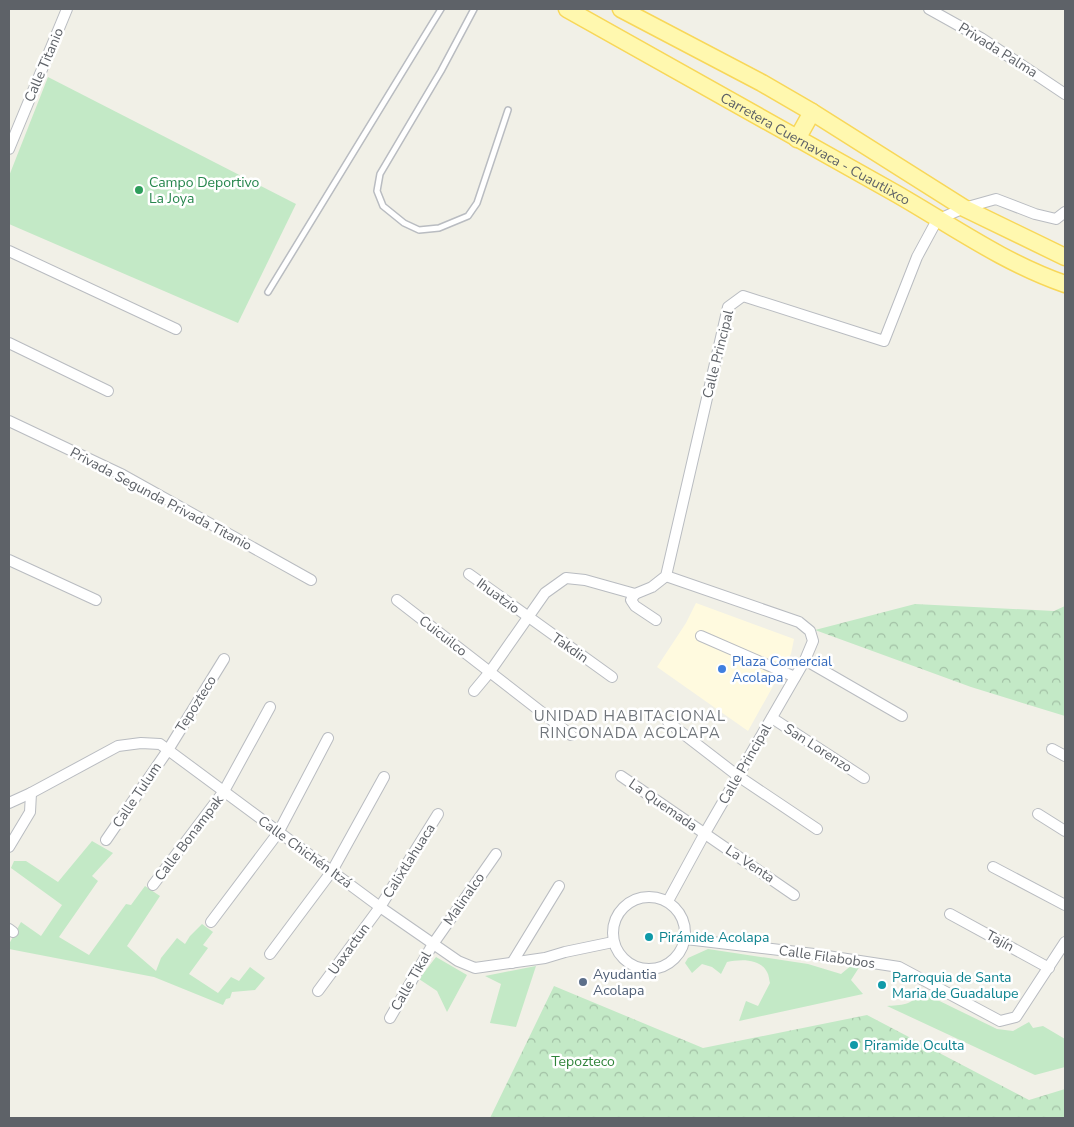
<svg xmlns="http://www.w3.org/2000/svg" width="1074" height="1127" viewBox="0 0 1074 1127" font-family="'Nunito Sans',sans-serif">
  <style>
    .commercial { fill: #fffadf }
    .green { fill: #c3e9c6 }
    .forest { fill: url(#forest-crowns) }
    .lines { fill: none; stroke-linecap: round; stroke-linejoin: round }
    .lane-casing { stroke: #b9bcc1; stroke-width: 8 }
    .street-casing { stroke: #b9bcc1; stroke-width: 12 }
    .primary-casing { stroke: #f8d759; stroke-width: 19 }
    .lane { stroke: #fff; stroke-width: 5 }
    .street { stroke: #fff; stroke-width: 10 }
    .primary { stroke: #fff8af; stroke-width: 16 }
    .leisure-dot { fill: #2e9e5b; stroke: #fff; stroke-width: 2 }
    .shop-dot { fill: #3f7fe0; stroke: #fff; stroke-width: 2 }
    .culture-dot { fill: #0f9aa8; stroke: #fff; stroke-width: 2 }
    .service-dot { fill: #5c6f8a; stroke: #fff; stroke-width: 2 }
    .labels { text-anchor: middle; dominant-baseline: central; stroke-width: 5; stroke-linejoin: round; paint-order: stroke }
    .street-label { font-size: 14px; fill: #5e6268; stroke: #fff }
    .leisure-label { font-size: 14px; fill: #27864d; stroke: #fff; text-anchor: start }
    .shop-label { font-size: 14px; fill: #366cbe; stroke: #fff; text-anchor: start }
    .culture-label { font-size: 14px; fill: #0d838f; stroke: #fff; text-anchor: start }
    .service-label { font-size: 14px; fill: #4e5e75; stroke: #fff; text-anchor: start }
    .park-label { font-size: 14px; fill: #30843a; stroke: #fff }
    .neighbourhood-label { font-size: 15px; letter-spacing: 1px; fill: #6f747a; stroke: #fff }
  </style>
  <defs>
    <pattern id="forest-crowns" width="20" height="18" patternUnits="userSpaceOnUse" patternTransform="scale(1.25)"><rect width="20" height="18" fill="#c3e9c6"/><path d="M2 6a3 3 0 1 1 6 0M12 15a3 3 0 1 1 6 0" fill="none" stroke="#a2c0a5"/></pattern>
  </defs>
  <rect width="100%" height="100%" fill="#f1f0e7"/>
  <polygon class="commercial" points="696,603 794,639 791,654 748,731 657,667 686,623"/>
  <g class="green">
    <polygon points="48,77 296,204 238,323 9,224 9,176"/>
    <polygon points="92,841 113,853 92,876 98,881 59,937 89,955 126,904 131,905 145,886 160,896 127,946 156,971 161,958 177,938 185,944 190,936 202,924 213,932 203,945 208,948 189,974 218,993 231,977 239,981 250,967 265,978 255,990 232,992 230,998 226,999 223,1005 154,977 9,949 9,944 21,922 41,936 62,905 11,868 14,861 26,861 58,882"/>
    <path d="M708,949L808,964L841,974L853,964L860,966L851,980L863,994L739,1021L746,1001L758,1006L770,983C769,980 769,975 767,972C760,958 740,959 727,962L721,974L712,967L702,964L692,973L685,963L688,958Z"/>
    <polygon points="436,957 467,975 447,1012 437,991 419,979"/>
    <polygon points="536,966 516,1027 490,1023 501,984 485,976"/>
    <path d="M919,991L997,1029L1013,1031L1029,1022L1033,1028L1043,1026L1065,1039V1067L1035,1075L887,1006C900,1005 914,1006 919,991Z"/>
  </g>
  <g class="forest">
    <polygon points="915,604 1054,611 1065,606 1065,716 971,687 815,630"/>
    <polygon points="554,986 703,1048 867,1015 1029,1100 1065,1089 1065,1118 490,1118"/>
  </g>
  <g class="lines">
    <defs>
      <g id="lane">
        <polyline points="474,9 441,71 380,174 377,191 383,206 404,223 419,230 439,228 468,216 477,203 508,110"/>
        <polyline points="268,292 441,9"/>
      </g>
      <g id="street">
        <polyline points="929,9 981,38 1065,94"/>
        <polyline points="9,149 67,9"/>
        <polyline points="9,251 176,329"/>
        <polyline points="9,343 108,391"/>
        <polyline points="9,421 123,475 311,580"/>
        <polyline points="9,560 96,600"/>
        <polyline points="469,574 612,677"/>
        <polyline points="666,576 799,622 810,631 813,641 805,660 705,833 668,901"/>
        <polyline points="635,594 631,600 635,606 656,620"/>
        <polyline points="397,600 571,735"/>
        <polyline points="701,636 795,677"/>
        <polyline points="805,660 902,716"/>
        <polyline points="474,691 489,673 545,593 566,578 585,580 635,594 652,587 666,576 728,307 743,296 884,341 917,257 937,220 964,208 996,199 1035,214 1056,219 1065,212"/>
        <polyline points="772,718 864,778"/>
        <polyline points="668,722 738,776 817,829"/>
        <polyline points="1052,749 1065,756"/>
        <polyline points="621,776 794,895"/>
        <polyline points="9,803 31,793 118,746 141,743 160,744 380,907 458,961 475,968 545,958 565,952 613,942"/>
        <polyline points="1038,814 1065,831"/>
        <polyline points="106,840 168,750 224,659"/>
        <polyline points="9,847 30,812 31,793"/>
        <polyline points="993,867 1065,905"/>
        <polyline points="153,885 224,791 270,707"/>
        <circle cx="649" cy="933" r="36"/>
        <polyline points="950,914 1049,968"/>
        <polyline points="211,922 278,833 328,738"/>
        <polyline points="9,929 13,932"/>
        <polyline points="686,939 814,954 899,967 1000,1021 1016,1017 1065,942"/>
        <polyline points="270,954 332,871 384,777"/>
        <polyline points="512,963 559,886"/>
        <polyline points="318,991 380,907 438,814"/>
        <polyline points="390,1018 433,944 496,854"/>
      </g>
      <g id="primary">
        <path id="s1" d="M567,9C676,70 785,132 895,193C951,225 1004,263 1065,284"/>
        <polyline points="621,9 762,83 812,112 964,208 1065,257"/>
        <polyline points="797,139 812,112"/>
      </g>
    </defs>
    <use href="#lane" class="lane-casing"/>
    <use href="#street" class="street-casing"/>
    <use href="#primary" class="primary-casing"/>
    <use href="#lane" class="lane"/>
    <use href="#street" class="street"/>
    <use href="#primary" class="primary"/>
  </g>
  <circle class="leisure-dot" cx="139" cy="190" r="5"/>
  <circle class="shop-dot" cx="722" cy="669" r="5"/>
  <g class="culture-dot">
    <circle cx="649" cy="937" r="5"/>
    <circle cx="882" cy="985" r="5"/>
    <circle cx="854" cy="1045" r="5"/>
  </g>
  <circle class="service-dot" cx="583" cy="982" r="5"/>
  <g class="labels">
    <g class="street-label">
      <text transform="translate(998 50) rotate(32)">Privada Palma</text>
      <text transform="translate(44 65) rotate(-67)">Calle Titanio</text>
      <text stroke="none"><textPath href="#s1" startOffset="285">Carretera Cuernavaca - Cuautlixco</textPath></text>
      <text transform="translate(718 354) rotate(-76)">Calle Principal</text>
      <text transform="translate(161 499) rotate(28)">Privada Segunda Privada Titanio</text>
      <text transform="translate(498 596) rotate(36)">Ihuatzio</text>
      <text transform="translate(443 636) rotate(38)">Cuicuilco</text>
      <text transform="translate(570 648) rotate(35)">Takdin</text>
      <text transform="translate(196 704) rotate(-58)">Tepozteco</text>
      <text transform="translate(818 748) rotate(33)">San Lorenzo</text>
      <text transform="translate(745 764) rotate(-60)">Calle Principal</text>
      <text transform="translate(137 795) rotate(-56)">Calle Tulum</text>
      <text transform="translate(663 805) rotate(35)">La Quemada</text>
      <text transform="translate(189 838) rotate(-53)">Calle Bonampak</text>
      <text transform="translate(305 852) rotate(36)">Calle Chichén Itzá</text>
      <text transform="translate(409 861) rotate(-58)">Calixtlahuaca</text>
      <text transform="translate(750 864) rotate(34)">La Venta</text>
      <text transform="translate(464 899) rotate(-55)">Malinalco</text>
      <text transform="translate(1000 941) rotate(28)">Tajín</text>
      <text transform="translate(349 949) rotate(-54)">Uaxactun</text>
      <text transform="translate(827 957) rotate(8)">Calle Filabobos</text>
      <text transform="translate(411 981) rotate(-60)">Calle Tikal</text>
    </g>
    <g class="leisure-label">
      <text x="149" y="182">Campo Deportivo<tspan x="149" dy="16">La Joya</tspan></text>
    </g>
    <g class="shop-label">
      <text x="732" y="661">Plaza Comercial<tspan x="732" dy="16">Acolapa</tspan></text>
    </g>
    <g class="culture-label">
      <text x="659" y="937">Pirámide Acolapa</text>
      <text x="892" y="977">Parroquia de Santa<tspan x="892" dy="16">Maria de Guadalupe</tspan></text>
      <text x="864" y="1045">Piramide Oculta</text>
    </g>
    <g class="service-label">
      <text x="593" y="974">Ayudantia<tspan x="593" dy="16">Acolapa</tspan></text>
    </g>
    <g class="park-label">
      <text x="583" y="1061">Tepozteco</text>
    </g>
    <g class="neighbourhood-label">
      <text x="630" y="716">UNIDAD HABITACIONAL<tspan x="630" dy="17">RINCONADA ACOLAPA</tspan></text>
    </g>
  </g>
  <rect width="1074" height="1127" fill="none" stroke="#5e6268" stroke-width="20"/>
</svg>
